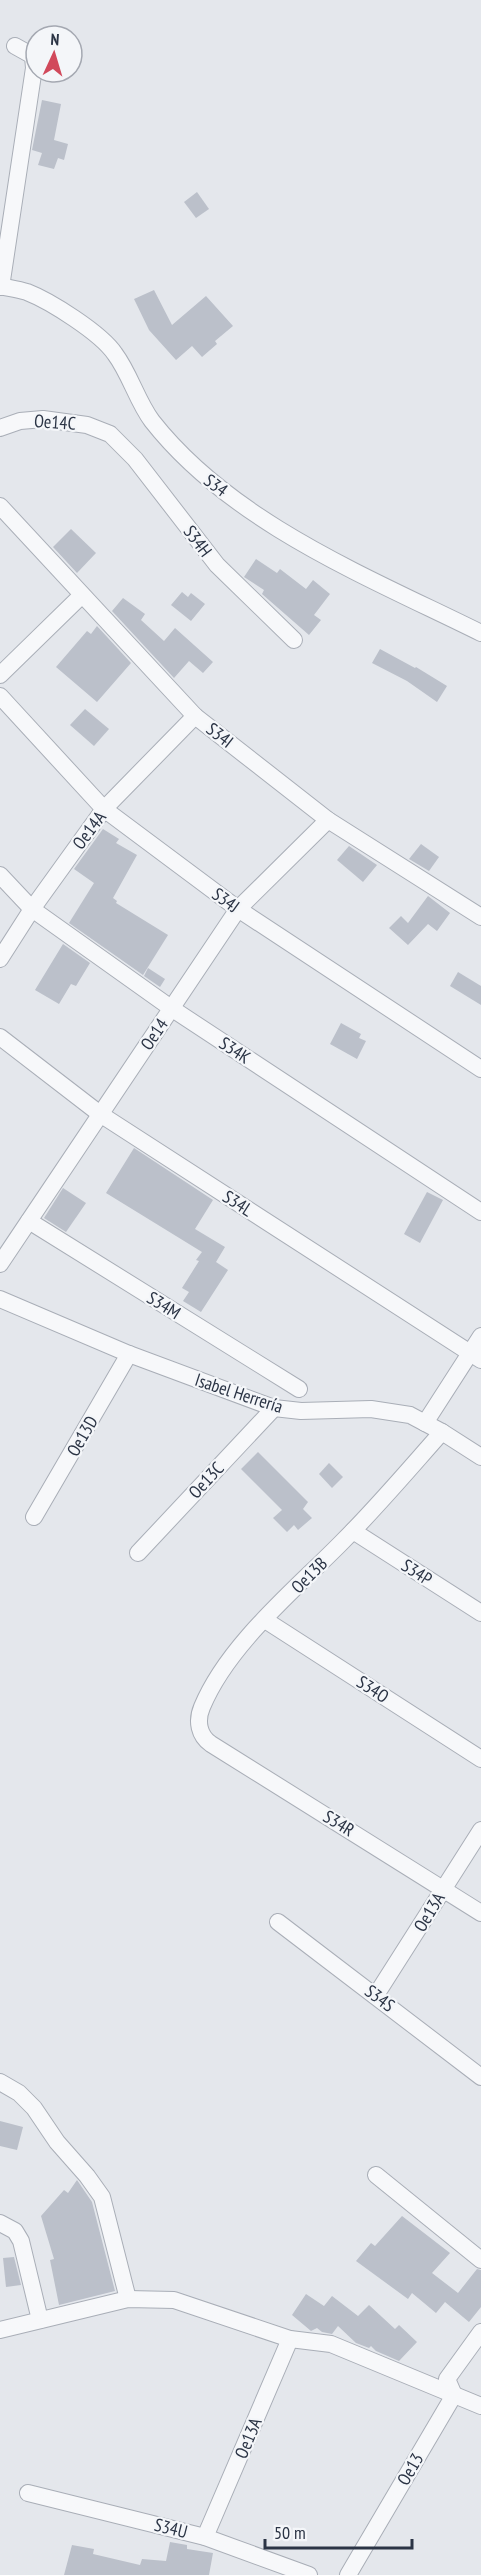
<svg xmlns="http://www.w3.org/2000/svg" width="481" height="2575" viewBox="0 0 481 2575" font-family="'PT Sans Narrow',sans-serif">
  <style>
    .building { fill: #bbc0ca }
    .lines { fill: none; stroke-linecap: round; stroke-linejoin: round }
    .minor-casing { stroke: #a9aeb7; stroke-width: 18 }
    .minor { stroke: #f7f8fa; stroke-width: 16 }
    .labels { text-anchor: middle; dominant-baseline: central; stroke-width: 4.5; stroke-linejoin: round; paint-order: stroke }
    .street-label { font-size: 18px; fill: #2b3445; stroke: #f4f6f9 }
  </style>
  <rect width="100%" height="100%" fill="#e4e7ec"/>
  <g class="building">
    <polygon points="42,100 61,104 54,140 68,144 64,160 58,158 54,169 38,165 42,153 32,150"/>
    <polygon points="197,192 209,209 196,218 184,202"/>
    <polygon points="154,290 172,325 206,296 233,326 215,341 217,344 202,357 192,346 176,360 149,330 134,299"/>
    <polygon points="71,529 96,553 77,573 53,547"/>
    <polygon points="256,559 277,573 280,569 306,589 313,580 330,594 314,615 321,620 309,635 262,594 264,590 244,577"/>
    <polygon points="182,592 188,597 191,593 205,604 191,621 171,605"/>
    <polygon points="123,598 145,614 141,620 164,641 175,628 213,662 203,673 189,661 174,678 112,611"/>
    <polygon points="97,626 131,663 97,702 56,667 87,631 91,634"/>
    <polygon points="380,649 415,668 416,667 447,686 437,702 407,681 372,663"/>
    <polygon points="85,709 109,729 94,746 70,725"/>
    <polygon points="103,829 119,839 116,843 137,855 113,898 117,901 116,903 168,935 143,975 69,923 94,883 74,869"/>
    <polygon points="421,844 439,857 429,871 409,859"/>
    <polygon points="349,846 377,865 363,882 337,860"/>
    <polygon points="428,896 450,913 437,931 428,924 408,945 389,928 401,916 408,923"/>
    <polygon points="63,944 90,963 76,986 71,984 59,1004 35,990"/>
    <polygon points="148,968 165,979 160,987 144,976"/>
    <polygon points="458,972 481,986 481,1005 450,986"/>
    <polygon points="341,1023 361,1034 359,1038 366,1041 357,1059 330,1044"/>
    <polygon points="134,1148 213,1200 195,1229 225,1247 216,1262 228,1270 201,1312 183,1301 189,1292 182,1288 199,1261 196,1260 202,1252 106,1193"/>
    <polygon points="63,1188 86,1203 66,1232 44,1218"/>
    <polygon points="427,1192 443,1200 420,1243 404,1234"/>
    <polygon points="258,1452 308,1502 303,1509 312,1518 298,1530 294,1525 287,1532 273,1518 282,1510 241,1469"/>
    <polygon points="329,1463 343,1477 332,1488 319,1474"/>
    <polygon points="0,2121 23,2127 17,2150 0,2146"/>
    <polygon points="77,2180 92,2202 115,2291 59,2305 50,2260 54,2259 41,2216 64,2190 68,2193"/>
    <polygon points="402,2216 450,2253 432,2273 458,2293 477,2269 481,2270 481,2307 469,2322 445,2302 436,2313 412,2293 408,2299 356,2261 371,2243 375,2246"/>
    <polygon points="14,2257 21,2285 6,2287 3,2258"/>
    <polygon points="306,2294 324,2306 332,2296 358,2316 369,2305 395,2329 399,2325 417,2342 399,2361 376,2351 371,2346 369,2348 356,2343 338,2326 332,2334 322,2332 317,2328 311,2331 292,2315"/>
    <polygon points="170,2542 187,2545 187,2549 213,2553 209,2575 64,2575 72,2545 94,2549 93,2554 140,2565 142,2559 166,2561"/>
  </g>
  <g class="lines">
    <defs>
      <g id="minor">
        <path d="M0,286C9,288 18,289 27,292C50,301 101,333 115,354C130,374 137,401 152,421C232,523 368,577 481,633"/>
        <polyline points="1,287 34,68 33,56 15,46"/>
        <polyline points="0,428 20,421 43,419 87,425 110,434 135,459 217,565 294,640"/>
        <polyline points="0,506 195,716 328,820 481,917"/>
        <polyline points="0,675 82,595"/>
        <polyline points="0,696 104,809 238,909 481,1069"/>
        <polyline points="0,875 32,909 171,1008 481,1212"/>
        <polyline points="0,959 32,909 104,809 195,716"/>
        <polyline points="0,1037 100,1114 481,1360"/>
        <polyline points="29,1221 299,1389"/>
        <polyline points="0,1264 238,909 328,820"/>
        <polyline points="0,1299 129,1354 274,1408 301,1411 371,1409 410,1415 442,1432 481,1457"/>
        <polyline points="425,1423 481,1336"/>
        <path d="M442,1432C410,1468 378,1506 343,1541C296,1589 228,1644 202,1707C196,1721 199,1736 211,1744L481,1913"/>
        <polyline points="34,1517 129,1354"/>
        <polyline points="353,1531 481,1613"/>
        <polyline points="138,1553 274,1408"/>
        <polyline points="265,1620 481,1759"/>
        <polyline points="278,1922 481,2077"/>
        <polyline points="376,1995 481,1830"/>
        <polyline points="0,2082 19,2093 34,2108 57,2142 87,2176 102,2197 128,2299"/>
        <polyline points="376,2175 481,2260"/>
        <polyline points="0,2223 15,2231 21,2241 40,2320"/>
        <polyline points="0,2330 128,2299 174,2300 290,2339 331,2344 481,2406"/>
        <polyline points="454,2395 447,2379 481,2332"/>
        <polyline points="28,2493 205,2537 309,2575"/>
        <polyline points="205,2537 290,2339"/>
        <polyline points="348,2575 454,2395"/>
      </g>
    </defs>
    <use href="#minor" class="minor-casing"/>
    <use href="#minor" class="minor"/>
  </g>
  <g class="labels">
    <g class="street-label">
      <text transform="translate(55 422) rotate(4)">Oe14C</text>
      <text transform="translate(216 485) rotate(37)">S34</text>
      <text transform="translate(198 541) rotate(53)">S34H</text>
      <text transform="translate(220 735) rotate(38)">S34I</text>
      <text transform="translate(89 830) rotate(-53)">Oe14A</text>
      <text transform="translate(226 900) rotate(36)">S34J</text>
      <text transform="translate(154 1034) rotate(-56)">Oe14</text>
      <text transform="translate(235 1050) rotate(33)">S34K</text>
      <text transform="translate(238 1203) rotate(33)">S34L</text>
      <text transform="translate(164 1305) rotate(32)">S34M</text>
      <text transform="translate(239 1393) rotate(18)">Isabel Herrería</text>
      <text transform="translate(82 1436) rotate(-60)">Oe13D</text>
      <text transform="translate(206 1480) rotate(-47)">Oe13C</text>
      <text transform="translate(417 1572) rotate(33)">S34P</text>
      <text transform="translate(309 1575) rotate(-45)">Oe13B</text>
      <text transform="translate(373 1689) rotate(33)">S34O</text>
      <text transform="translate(339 1823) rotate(32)">S34R</text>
      <text transform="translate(429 1912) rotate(-59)">Oe13A</text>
      <text transform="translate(380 1998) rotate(37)">S34S</text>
      <text transform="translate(248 2438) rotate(-67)">Oe13A</text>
      <text transform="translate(410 2469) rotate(-60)">Oe13</text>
      <text transform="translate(171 2528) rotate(14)">S34U</text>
    </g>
  </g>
  <g transform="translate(54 54) rotate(4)"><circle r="28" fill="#f4f6f9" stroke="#a4a8b1" stroke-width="1.5"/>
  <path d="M0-4.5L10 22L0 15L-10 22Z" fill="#d1495b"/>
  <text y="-9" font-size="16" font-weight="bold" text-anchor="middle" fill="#2b3445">N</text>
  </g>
  <path d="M265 2539v9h147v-9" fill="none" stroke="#2b3445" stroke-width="3"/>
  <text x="274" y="2539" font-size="18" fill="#2b3445" stroke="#f4f6f9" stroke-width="4.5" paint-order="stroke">50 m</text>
</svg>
